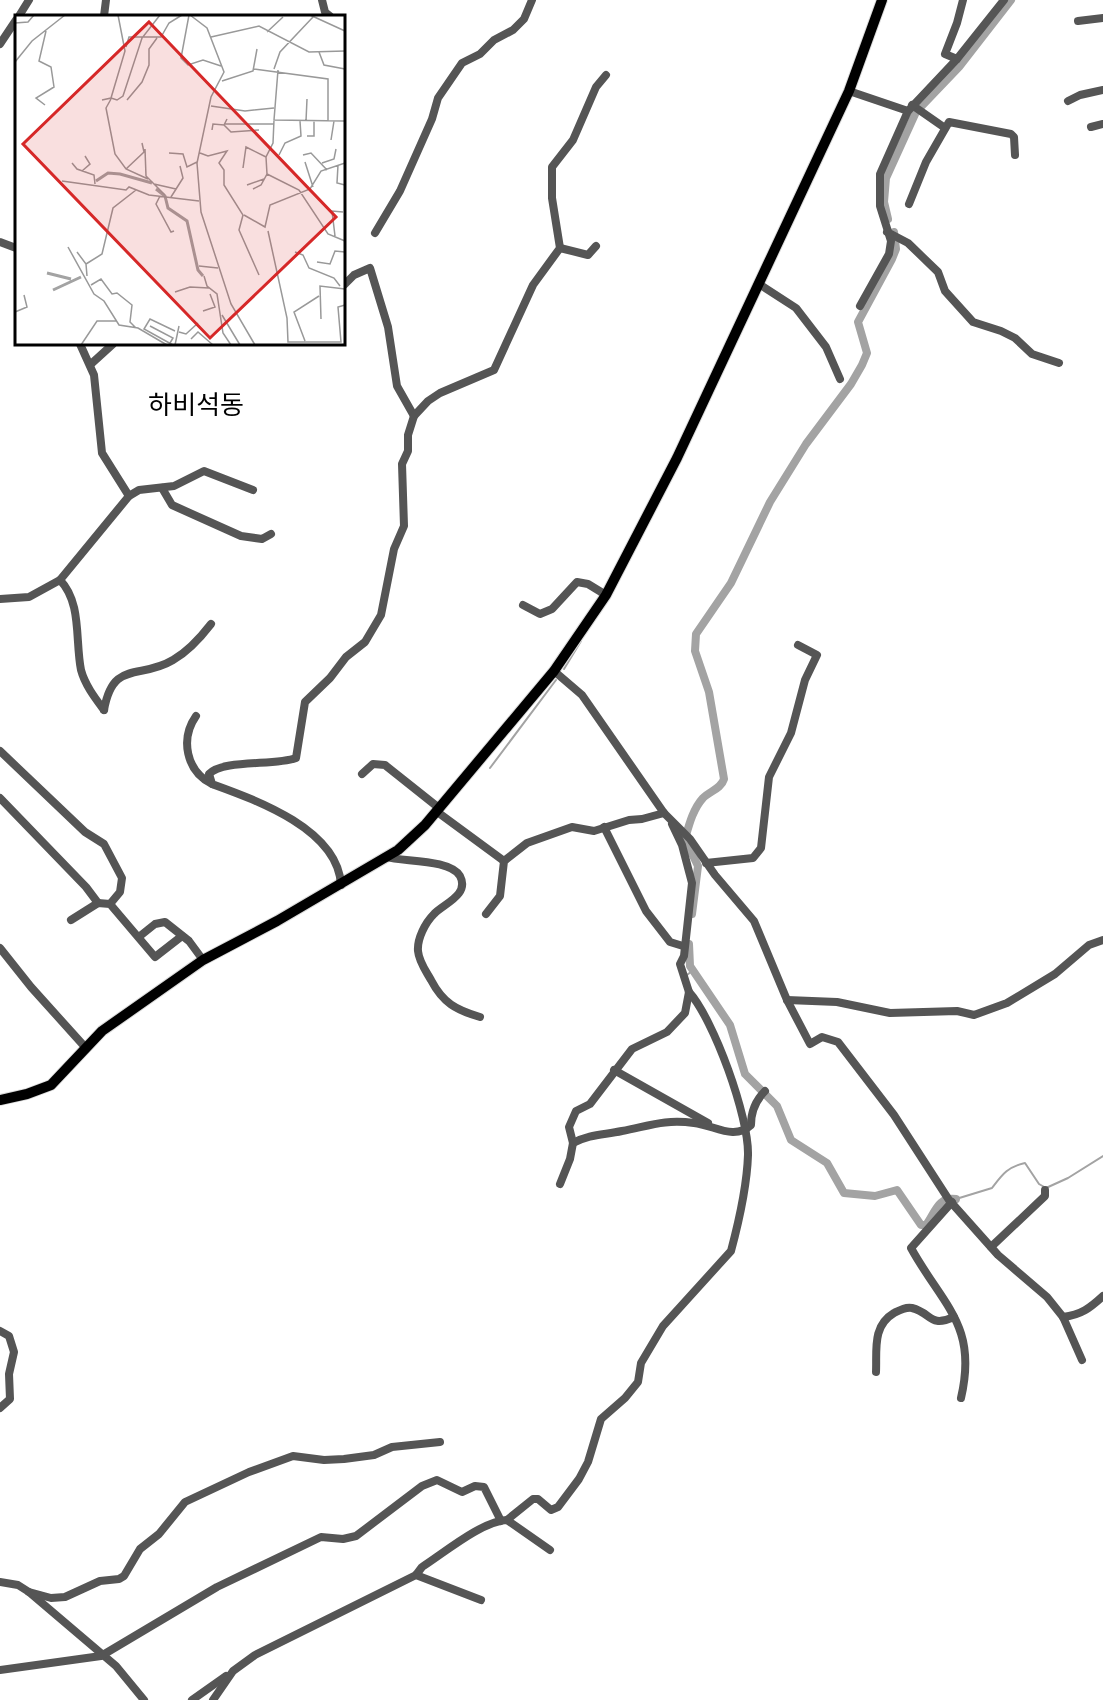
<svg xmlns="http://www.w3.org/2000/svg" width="1103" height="1700" viewBox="0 0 1103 1700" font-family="Figtree,'Noto Sans KR',sans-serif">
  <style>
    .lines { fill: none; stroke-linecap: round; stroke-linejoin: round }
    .stream { stroke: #a3a3a3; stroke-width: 2 }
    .canal { stroke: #a3a3a3; stroke-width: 8 }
    .major-casing { stroke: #dbdbdb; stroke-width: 12 }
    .minor { stroke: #555; stroke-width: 8 }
    .major { stroke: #000; stroke-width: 10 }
    .labels { text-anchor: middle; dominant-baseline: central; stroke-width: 4.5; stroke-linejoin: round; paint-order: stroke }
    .quarter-label { font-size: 26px; fill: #000; stroke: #fff }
    .inset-river { fill: none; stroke: #a3a3a3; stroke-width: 3 }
    .inset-road { fill: none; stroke: #999; stroke-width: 1.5 }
    .view { fill: #d62828; fill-opacity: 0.15; stroke: #d62828; stroke-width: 3 }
    .inset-edge { fill: none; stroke: #000; stroke-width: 3 }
  </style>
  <rect width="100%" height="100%" fill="#fff"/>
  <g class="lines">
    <g class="stream">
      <polyline points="564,669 581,641"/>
      <polyline points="490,768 556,680"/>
      <polyline points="687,975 692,971"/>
      <path d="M956,1199L992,1188C1002,1175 1007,1167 1025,1163L1039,1184L1046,1188L1068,1178L1103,1156"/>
    </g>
    <g class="canal">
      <polyline points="888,219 884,202 886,178 916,112 959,67 1011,0"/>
      <path d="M692,914L698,866L685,839C689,825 693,809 703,798C710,791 721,789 724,779L709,692L695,651L696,634L731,583L770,502L806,444L851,384L862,365L867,353L858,322L892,259L896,249L894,232"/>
      <path d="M689,944L690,966L730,1025L745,1074L777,1106L791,1140L827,1163L844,1193L875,1196L897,1190L921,1225H926C935,1213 938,1196 956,1199"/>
    </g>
    <defs>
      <polyline id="major" points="0,1100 27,1094 51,1085 102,1031 203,960 277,921 398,850 425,825 554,671 606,595 677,458 849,91 882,0"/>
    </defs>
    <use href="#major" class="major-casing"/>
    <g class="minor">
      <polyline points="322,0 325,12 330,16"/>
      <polyline points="19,16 29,0"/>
      <polyline points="104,16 106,0"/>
      <polyline points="1078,21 1103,18"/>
      <polyline points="0,44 16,20"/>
      <polyline points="957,59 945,54 957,23 963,0"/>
      <polyline points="849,91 908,111"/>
      <polyline points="1068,101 1080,95 1103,90"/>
      <polyline points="912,105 945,128"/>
      <polyline points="1091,127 1103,124"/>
      <polyline points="909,204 926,162 949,122 1011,134 1014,137 1015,155"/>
      <polyline points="887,232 908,243 938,272 945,291 973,322 1001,331 1015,338 1032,354 1059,363"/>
      <polyline points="375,233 400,191 432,119 438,98 462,63 480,54 494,40 513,30 524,19 532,0"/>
      <polyline points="0,242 16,248"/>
      <polyline points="560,248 588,255 596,246"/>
      <polyline points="759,284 796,308 826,347 840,379"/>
      <polyline points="344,285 354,275 370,268 388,327 397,386 414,416"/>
      <polyline points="860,306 889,254 891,241 880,206 880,174 908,111 957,59 1004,0"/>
      <polyline points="80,344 94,375 102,453 129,496"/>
      <polyline points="91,364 113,344"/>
      <polyline points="162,488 172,505 241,536 262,539 271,534"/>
      <path d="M60,580C82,603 75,640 81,670C85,685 95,698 104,710"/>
      <polyline points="0,599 29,597 60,580 129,496 139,490 174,486 204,471 253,490"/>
      <polyline points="523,605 540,614 552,609 577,582 588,584 606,595"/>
      <polyline points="554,671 582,695 664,813 690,839 715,875 754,921 787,1000 810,1044 822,1037 838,1042 894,1115 949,1200 998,1255 1047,1297 1063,1317 1082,1360"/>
      <path d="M104,710C113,659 140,680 173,660C187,652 201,637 211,624"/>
      <path d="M196,716C180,739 186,771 212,784"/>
      <polyline points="0,751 85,832 104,844 122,878 120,892 110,904"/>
      <polyline points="362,774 373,764 385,765 439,808"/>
      <polyline points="0,798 86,887 98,903"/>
      <polyline points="436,811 504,861"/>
      <polyline points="604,827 646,911 670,942 683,946"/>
      <path d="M386,857C404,862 450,859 460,876C470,895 443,904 434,914C425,923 417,939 418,951C419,962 426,971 431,980C443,1003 456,1010 480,1017"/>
      <polyline points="706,863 753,858 761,848 769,777 791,733 805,680 817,655 798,645"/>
      <path d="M341,885C338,829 256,800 212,784L209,774C223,759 276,766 296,758L305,702L330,678L346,657L365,642L381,615L394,549L404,526L402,464L408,451V435L414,416L428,401L440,393L494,370L533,285L560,248L552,198V167L573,140L596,87L606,75"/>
      <polyline points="486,914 500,896 504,861 527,843 572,827 594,831 629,820 642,819 664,813"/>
      <polyline points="71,920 98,903 110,904 155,957 182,936"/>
      <polyline points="140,936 155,924 165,922 189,941 203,960"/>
      <polyline points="0,948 31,987 85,1047"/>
      <polyline points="787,1000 837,1002 890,1013 957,1011 974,1015 1007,1003 1055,974 1089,945 1103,940"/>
      <polyline points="614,1070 708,1123"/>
      <polyline points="573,1143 569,1127 576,1111 590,1104 632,1049 667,1032 685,1013 689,992 680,964 684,956 692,883 682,845 672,824"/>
      <path d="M560,1184L570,1159L573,1143C590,1134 603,1135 622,1131C649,1126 664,1119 694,1123C714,1125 734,1141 751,1125C751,1111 755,1101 765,1091"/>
      <path d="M952,1202L911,1248C943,1306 978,1325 961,1398"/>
      <polyline points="991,1247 1045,1196 1045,1190"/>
      <path d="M1063,1317C1081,1315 1090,1308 1103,1296"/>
      <polyline points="0,1331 9,1336 14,1352 9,1374 10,1399 0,1408"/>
      <path d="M876,1372C877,1350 872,1326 894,1313C900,1310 905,1307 912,1308C932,1313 929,1328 954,1317"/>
      <path d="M507,1520L533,1499H538L551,1510L558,1507L579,1479L588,1462L601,1419L625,1398L638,1382L641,1363L663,1326L731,1251C739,1221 747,1186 748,1155C749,1117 714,1020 689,992"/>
      <polyline points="416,1575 481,1600"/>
      <polyline points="0,1582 18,1585 29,1592 116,1666 144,1700"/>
      <polyline points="29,1592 51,1598 65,1597 100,1581 119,1579 124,1576 140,1549 159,1534 185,1502 249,1472 293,1456 324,1460 344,1459 374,1455 392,1447 440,1442"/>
      <polyline points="0,1670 101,1656 217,1587 321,1537 343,1539 356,1536 422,1486 437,1480 462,1492 475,1486 484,1487 501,1521"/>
      <polyline points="192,1700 226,1676"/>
      <path d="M213,1700L233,1671L255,1655L416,1575L422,1567C444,1553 482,1521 507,1520L550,1550"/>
    </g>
    <use href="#major" class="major"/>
  </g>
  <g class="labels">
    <g class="quarter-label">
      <text x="196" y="405">하비석동</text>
    </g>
  </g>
  <g transform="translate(15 15)">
    <rect width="330" height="330" fill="#fff"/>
    <path class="inset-river" d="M81,166L93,158L105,159L137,168M141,174L150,181L153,193L172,206L183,255L188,261M32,258L56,264M38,275L66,262"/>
    <path class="inset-road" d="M174,0L166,43L173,50L188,45L206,51M175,0L192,13L209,57L196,82L182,148L186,197L216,289L240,330M295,0L330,16M0,8L13,7L19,0M252,17L268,2M196,22L244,11L294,37L330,36M111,32L114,22H146L154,8L167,0M304,37L309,50L330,54M0,47L17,26L50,0M239,54L313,64V106M259,54L265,37L298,2M263,55L259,105L330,106M207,66L238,56L242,34M96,83L102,85L108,81L127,23L145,0M96,84L91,93L100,139L111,154L133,164M87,85L96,83L110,36L103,0M112,85L127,67L134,50V34L142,23M30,90L21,83L39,72L36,52L24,46L31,16M196,91L230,96L259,93M291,106L292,84M210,109H259M209,110L216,117L244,115M197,115L198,109L209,110L212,104M292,121H299V106M316,125L319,106M130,134L131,161L150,180M154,138L168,139L172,152L182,147M185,138L193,141L212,136L204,148L209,155V170L228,200L224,215L244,260M264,140L270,128L286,121L285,106M288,140L296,138L312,155M290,147L298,172M57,148L62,154L79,160L80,169M307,148L319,144L321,134M323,150L322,168L330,170M228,153L231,132L251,142M111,154L129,137L127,128M67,156L75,149L70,141M252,159L284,175L313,219L330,226M47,166L111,175L114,172L134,180L184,186M139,169L161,174M232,170L249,164M238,174L246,170L252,159L251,142L258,128L259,105M145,181L141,189L156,217L159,216M156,182L168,163L165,151M229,200L250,212L255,190L295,174L306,156L330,148M253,216L272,303L273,327H326L323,292L330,290M320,221L317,196L328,197M53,232L79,279L89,286L104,310L123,313L152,330M62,237L71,249L72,261M280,237L288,240L294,253L319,263L325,271M302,247L315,249L320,236L330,237M71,249L87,239L98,193L121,175M184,251L203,253M189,261L192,271L202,279L208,318L216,330M76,270L86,264L97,279L102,278L117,290L115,307L121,313M160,277L175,272L194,273M188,296L200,292L195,279M0,297L12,292L9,280M207,300L225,330M306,304L305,271L330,274M135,311L158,323L155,328M164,317L171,319L183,308M176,324L183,317L198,330M290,326L279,297L304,281M66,330L82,306H101M158,330L129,314L135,304L160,316M160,330L164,311"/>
    <path class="view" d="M134,7L321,202L195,323L8,129Z"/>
    <rect width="330" height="330" class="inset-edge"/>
  </g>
</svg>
